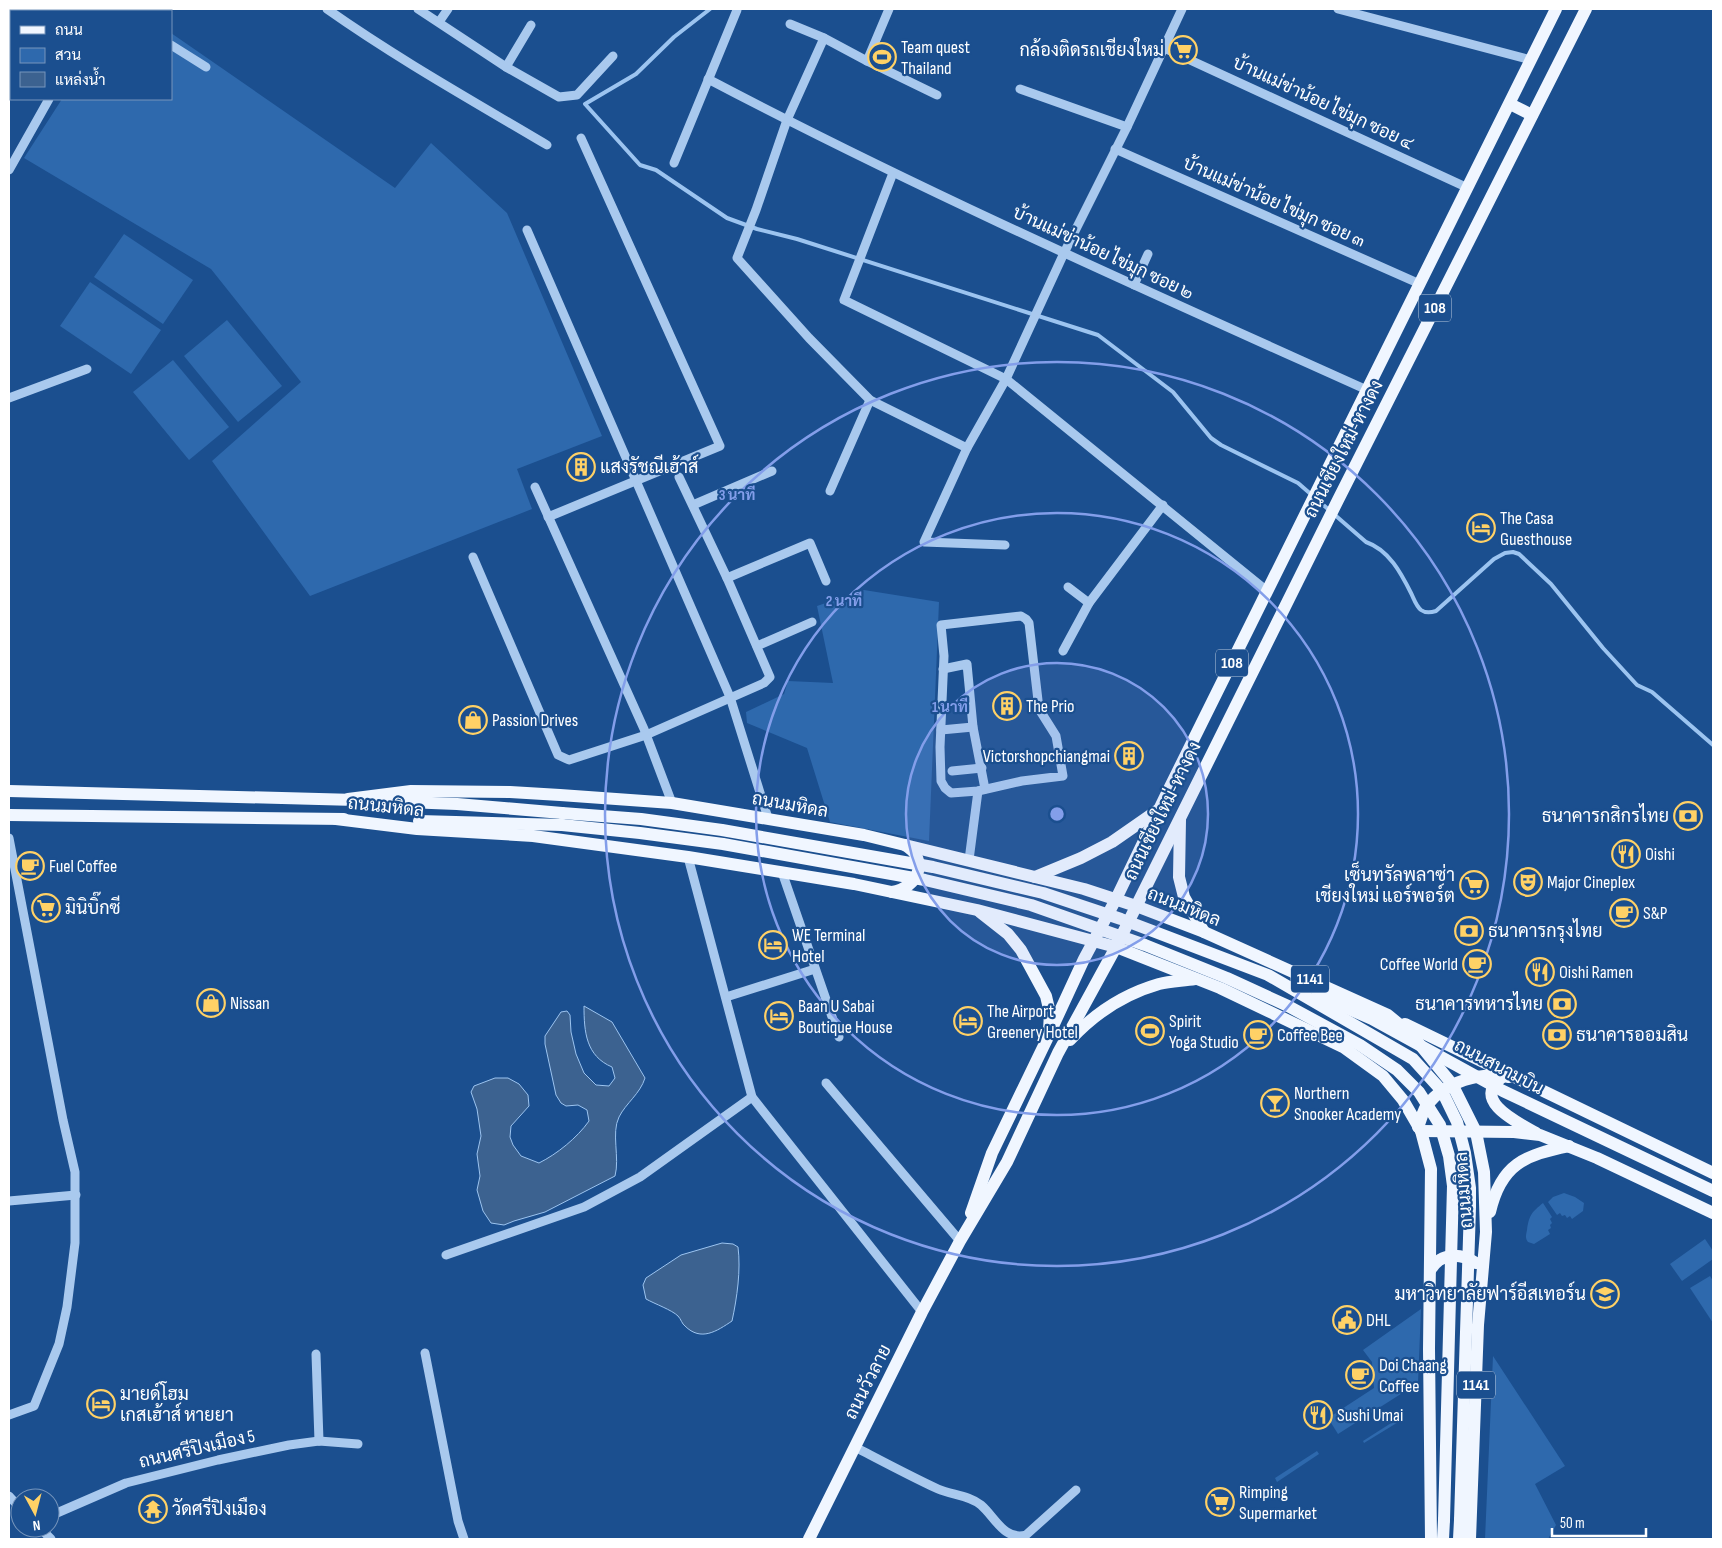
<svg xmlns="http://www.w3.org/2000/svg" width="1722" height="1548" viewBox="0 0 1722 1548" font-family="'Sofia Sans Condensed',Sarabun,sans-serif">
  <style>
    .green { fill: #2e69ad }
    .water { fill: #3c6290; stroke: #9cc4f0 }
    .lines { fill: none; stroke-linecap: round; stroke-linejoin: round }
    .stream { stroke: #9cc4f0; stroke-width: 4 }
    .minor { stroke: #a9c9ee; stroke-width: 9 }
    .major { stroke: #f0f6ff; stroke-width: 12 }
    .major-bridge { stroke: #f0f6ff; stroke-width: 12 }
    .ring { fill: none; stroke: #839eea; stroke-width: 2.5 }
    .labels { text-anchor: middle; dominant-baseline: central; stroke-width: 4.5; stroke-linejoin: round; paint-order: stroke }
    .shield { fill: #1b4f8f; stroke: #bbcadd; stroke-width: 1 }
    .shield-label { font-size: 16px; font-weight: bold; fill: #fff }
    .poi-label { font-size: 18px; fill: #fff; stroke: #1b4f8f; text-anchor: start }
    .street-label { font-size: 18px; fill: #fff; stroke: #1b4f8f }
    .centre { fill: #839eea; stroke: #1b4f8f; stroke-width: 2.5 }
    .ring-label { font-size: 15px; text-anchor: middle; font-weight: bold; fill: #839eea; stroke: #1b4f8f; stroke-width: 4.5; stroke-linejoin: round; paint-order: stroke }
  </style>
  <rect width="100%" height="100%" fill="#1b4f8f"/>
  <g class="green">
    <polygon points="171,33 395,188 431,143 507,213 602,436 517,469 532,509 310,596 212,461 301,382 211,269 24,158 62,99 171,99"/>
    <polygon points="124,234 193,280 163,324 94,277"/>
    <polygon points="90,282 161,330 131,374 60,326"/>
    <polygon points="227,320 282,386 238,422 184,356"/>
    <polygon points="173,360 229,427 189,460 133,392"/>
    <polygon points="864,590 939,602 929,841 830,822 807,748 747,723 746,712 784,694 788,681 833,683 817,606"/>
    <polygon points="1564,1193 1575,1197 1584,1203 1583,1211 1572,1219 1570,1216 1567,1218 1565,1215 1562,1216 1560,1213 1557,1215 1548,1202 1553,1197"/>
    <path d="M1543,1203L1552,1217L1550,1219L1552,1223L1550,1225L1551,1228L1548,1230L1550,1234L1534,1244L1528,1242C1525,1238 1526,1235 1527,1230C1529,1215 1532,1212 1543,1203Z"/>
    <polygon points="1705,1239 1713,1251 1713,1259 1682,1281 1670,1264"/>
    <polygon points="1710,1276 1713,1281 1713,1323 1690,1288"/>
    <polygon points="1421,1309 1418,1383 1338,1434 1328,1418 1374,1388 1372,1362 1363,1350"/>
    <polygon points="1493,1356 1565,1466 1535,1484 1556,1525 1548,1539 1485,1539"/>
    <polygon points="1399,1418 1401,1418 1400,1421 1364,1443 1363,1441"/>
    <polygon points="1317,1451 1319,1454 1277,1482 1275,1478"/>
  </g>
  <g class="water">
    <path d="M584,1006L612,1022L645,1078C640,1094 626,1103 619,1117C611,1133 620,1158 615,1176L545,1212L514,1221L504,1225L491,1223L483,1211L477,1190L480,1176L477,1154L481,1136L477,1109L471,1092L474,1086L495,1078H508L519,1084L528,1095L529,1106L511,1126L510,1137L513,1145L521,1156L539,1163C557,1154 577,1138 589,1121L587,1110L578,1105L566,1106L561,1103L556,1095L545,1044V1036L561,1012L567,1011L570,1015L571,1032L576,1054L584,1073L596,1085L609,1086L615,1078L612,1067C586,1056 584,1032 584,1006Z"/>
    <path d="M722,1243L733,1244L738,1247C741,1270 737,1298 732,1321C717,1331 701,1342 685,1326C682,1324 681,1319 678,1316C672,1310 655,1304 646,1299L643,1285L646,1278L681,1255Z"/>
  </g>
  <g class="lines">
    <g class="stream">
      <path d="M710,9L674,37L636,74L585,104L640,165L656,170L727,218L757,229L797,239L1098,335L1173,392L1211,438L1221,445L1298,483L1366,542C1389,550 1401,573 1411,593C1414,599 1416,606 1421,610C1425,613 1430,613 1436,611L1494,559L1505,553L1513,552L1519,554L1551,584L1603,648L1637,685L1652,692L1713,745"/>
      <polyline points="13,11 16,9"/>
      <polyline points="9,16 11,13"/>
    </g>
    <g class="minor">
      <polyline points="114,9 117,11"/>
      <path d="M327,9C398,59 473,101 547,145"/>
      <polyline points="418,9 506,67 559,97 577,95 613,56"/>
      <polyline points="889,9 867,61 937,95"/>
      <polyline points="1338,9 1531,60"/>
      <polyline points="439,22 448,9"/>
      <polyline points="790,24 824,38 867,61"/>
      <polyline points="824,38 787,120 756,210 737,258 809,338 870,400 967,448"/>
      <polyline points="171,45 206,67"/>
      <polyline points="1164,48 1468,188"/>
      <polyline points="506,67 531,25"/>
      <path d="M708,79C923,192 1145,290 1367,390"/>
      <polyline points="1020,89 1127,127"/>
      <polyline points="1115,149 1420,284"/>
      <polyline points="674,163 737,10"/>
      <polyline points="9,170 49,99"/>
      <polyline points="893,173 844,300 1006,379 1267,591"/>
      <polyline points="527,230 730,697 768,818"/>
      <polyline points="1134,285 1148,254"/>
      <polyline points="9,398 87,369"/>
      <polyline points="535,487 644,729 672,803"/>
      <polyline points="830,491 870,400"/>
      <polyline points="693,505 772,471"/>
      <polyline points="548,517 720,446 581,138"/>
      <polyline points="1005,545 924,542 967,448 1006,379 1064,253 1127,127 1182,9"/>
      <polyline points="473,557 558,755 569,760 646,735 764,683 770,677 727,578 679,477"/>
      <polyline points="727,578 810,543 826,581"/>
      <polyline points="1068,587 1089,603"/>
      <polygon points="1021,616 1026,619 1029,623 1039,709 1056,736 1063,776 1022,781 978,791 951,793 945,788 941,781 940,747 944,656 941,625"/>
      <polyline points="757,646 812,622"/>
      <polyline points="1063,651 1089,603 1163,505"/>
      <polyline points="943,669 967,664 973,727 985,789"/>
      <polyline points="941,730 973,727"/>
      <polyline points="952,771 982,768"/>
      <polyline points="9,838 63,1120 75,1172 75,1243 67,1307 59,1344 34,1406 9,1415"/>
      <polyline points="688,857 752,1097 922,1312"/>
      <polyline points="969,860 978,791"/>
      <polyline points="782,872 839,1037"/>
      <polyline points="726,997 815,969"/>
      <polyline points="826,1083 960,1241"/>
      <polyline points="9,1201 76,1195"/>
      <polyline points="446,1255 584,1207 640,1177 752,1097"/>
      <polyline points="425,1353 458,1521 464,1539"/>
      <polyline points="316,1354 319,1441"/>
      <path d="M855,1447C882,1461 910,1476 938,1489C951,1495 969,1495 981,1505C995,1517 1004,1541 1026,1535L1076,1490"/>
      <polyline points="9,1496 20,1508"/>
      <polyline points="50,1516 126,1483 218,1460 289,1445 319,1441 358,1444"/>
      <polyline points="40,1528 51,1539"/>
    </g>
    <g class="major">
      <polyline points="1510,104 1532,115"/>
      <polyline points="9,791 356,800"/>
      <polyline points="348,799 411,791 510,792 560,795 672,803 864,835 1084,889 1136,906 1204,932 1388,1015 1412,1035 1452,1084 1476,1132 1484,1172 1486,1232 1478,1325 1470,1539"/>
      <polyline points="381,801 457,804 562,813"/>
      <polyline points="9,815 344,819"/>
      <polyline points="336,819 417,829 533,836 688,857 854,884 977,910 1116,947 1220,988 1343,1047 1383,1076 1403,1100 1421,1131 1431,1169 1429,1349 1431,1539"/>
      <polyline points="1180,820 1179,877 1184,897 1204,932"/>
      <polyline points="419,821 562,825"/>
      <polyline points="1035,877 1081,858 1112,842 1158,810"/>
      <path d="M892,892C918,888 930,860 905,845"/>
      <polyline points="980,912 1008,934 1021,950 1046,996 1050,1013 1049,1030"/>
      <polyline points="1405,1024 1713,1173"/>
      <path d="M1070,1040C1094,1014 1124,994 1159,984C1171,981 1183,981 1195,979"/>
      <path d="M1501,1078C1471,1101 1519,1123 1536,1133"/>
      <path d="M1418,1127C1421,1120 1423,1110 1427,1105C1446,1081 1480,1072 1509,1077"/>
      <polyline points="1421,1131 1514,1132 1540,1135 1597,1158 1713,1213"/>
      <path d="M1490,1212C1501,1164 1525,1155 1569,1146"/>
      <polyline points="971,1213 992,1153 1048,1037 1084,959 1116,899 1165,797 1556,9"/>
      <path d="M1431,1269C1442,1252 1461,1253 1476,1263"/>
      <polyline points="809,1539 922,1312 960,1241 1007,1162 1058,1053 1116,947 1338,500 1586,9"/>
      <polyline points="1443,1539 1444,1520"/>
      <polyline points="1459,1539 1460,1520"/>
    </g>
    <g class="major-bridge">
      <polyline points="562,813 641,819 722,830 933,867 1043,893 1121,919 1268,975 1413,1059 1442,1091 1457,1122 1465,1153 1470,1188 1470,1207 1460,1520"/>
      <polyline points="562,825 640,833 723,844 925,880 1031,905 1145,945 1227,978 1288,1006 1360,1045 1397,1070 1419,1092 1440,1125 1449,1156 1453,1186 1444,1520"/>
      <polyline points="1317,995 1372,1019 1503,1091 1713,1191"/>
    </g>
  </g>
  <circle cx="1057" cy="814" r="151" fill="#839eea" fill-opacity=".12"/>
  <g class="ring">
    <circle cx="1057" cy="814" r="151"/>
    <circle cx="1057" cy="814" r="301"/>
    <circle cx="1057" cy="814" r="452"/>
  </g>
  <defs>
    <symbol id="supermarket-ring" viewBox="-11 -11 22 22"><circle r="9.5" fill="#1b4f8f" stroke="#ffd166" stroke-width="1.5"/><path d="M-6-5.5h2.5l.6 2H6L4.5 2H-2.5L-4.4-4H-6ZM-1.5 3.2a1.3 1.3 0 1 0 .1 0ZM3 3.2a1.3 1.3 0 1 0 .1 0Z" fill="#ffd166"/></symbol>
    <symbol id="stadium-ring" viewBox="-11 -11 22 22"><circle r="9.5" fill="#1b4f8f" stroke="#ffd166" stroke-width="1.5"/><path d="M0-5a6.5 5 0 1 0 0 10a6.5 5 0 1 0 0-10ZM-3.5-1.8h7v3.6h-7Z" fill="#ffd166"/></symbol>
    <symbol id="building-ring" viewBox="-11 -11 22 22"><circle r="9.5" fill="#1b4f8f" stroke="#ffd166" stroke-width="1.5"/><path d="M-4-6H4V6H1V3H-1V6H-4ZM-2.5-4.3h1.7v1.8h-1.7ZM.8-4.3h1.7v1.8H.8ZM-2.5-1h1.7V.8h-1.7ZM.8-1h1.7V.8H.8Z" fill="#ffd166"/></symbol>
    <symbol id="hotel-ring" viewBox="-11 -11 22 22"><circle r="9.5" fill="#1b4f8f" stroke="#ffd166" stroke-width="1.5"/><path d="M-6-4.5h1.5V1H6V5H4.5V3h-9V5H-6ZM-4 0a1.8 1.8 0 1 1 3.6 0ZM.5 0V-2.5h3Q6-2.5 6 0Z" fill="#ffd166"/></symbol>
    <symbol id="shop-ring" viewBox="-11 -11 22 22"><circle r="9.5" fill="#1b4f8f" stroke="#ffd166" stroke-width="1.5"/><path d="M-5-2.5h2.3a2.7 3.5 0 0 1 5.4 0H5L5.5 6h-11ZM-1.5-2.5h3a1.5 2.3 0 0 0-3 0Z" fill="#ffd166"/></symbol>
    <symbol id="bank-ring" viewBox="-11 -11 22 22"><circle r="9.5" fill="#1b4f8f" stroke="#ffd166" stroke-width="1.5"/><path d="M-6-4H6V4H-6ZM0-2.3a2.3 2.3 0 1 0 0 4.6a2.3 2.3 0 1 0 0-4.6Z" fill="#ffd166"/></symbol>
    <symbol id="restaurant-ring" viewBox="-11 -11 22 22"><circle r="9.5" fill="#1b4f8f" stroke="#ffd166" stroke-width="1.5"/><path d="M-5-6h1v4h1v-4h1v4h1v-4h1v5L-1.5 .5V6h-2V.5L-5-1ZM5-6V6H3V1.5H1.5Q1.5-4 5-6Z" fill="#ffd166"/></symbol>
    <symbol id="cafe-ring" viewBox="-11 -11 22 22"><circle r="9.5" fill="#1b4f8f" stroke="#ffd166" stroke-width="1.5"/><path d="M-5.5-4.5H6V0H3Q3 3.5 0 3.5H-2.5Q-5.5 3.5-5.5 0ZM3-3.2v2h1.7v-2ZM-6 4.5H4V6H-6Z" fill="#ffd166"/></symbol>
    <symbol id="theatre-ring" viewBox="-11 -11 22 22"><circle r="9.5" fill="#1b4f8f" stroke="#ffd166" stroke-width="1.5"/><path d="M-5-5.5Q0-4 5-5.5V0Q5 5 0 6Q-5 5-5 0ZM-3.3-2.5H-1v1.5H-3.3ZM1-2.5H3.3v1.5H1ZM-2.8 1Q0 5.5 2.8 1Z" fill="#ffd166"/></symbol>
    <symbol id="bar-ring" viewBox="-11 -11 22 22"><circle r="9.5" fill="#1b4f8f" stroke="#ffd166" stroke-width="1.5"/><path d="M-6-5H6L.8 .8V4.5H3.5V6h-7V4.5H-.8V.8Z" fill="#ffd166"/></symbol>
    <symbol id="university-ring" viewBox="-11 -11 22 22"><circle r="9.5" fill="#1b4f8f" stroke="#ffd166" stroke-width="1.5"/><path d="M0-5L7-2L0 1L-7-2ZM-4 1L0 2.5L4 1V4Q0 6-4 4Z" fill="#ffd166"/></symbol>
    <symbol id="civic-ring" viewBox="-11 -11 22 22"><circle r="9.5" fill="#1b4f8f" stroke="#ffd166" stroke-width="1.5"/><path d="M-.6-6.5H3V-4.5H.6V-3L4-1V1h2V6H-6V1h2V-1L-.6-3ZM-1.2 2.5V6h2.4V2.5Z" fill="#ffd166"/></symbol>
    <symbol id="temple-ring" viewBox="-11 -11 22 22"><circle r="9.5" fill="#1b4f8f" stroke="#ffd166" stroke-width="1.5"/><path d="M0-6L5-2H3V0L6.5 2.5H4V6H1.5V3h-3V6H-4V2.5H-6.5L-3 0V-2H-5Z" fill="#ffd166"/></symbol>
  </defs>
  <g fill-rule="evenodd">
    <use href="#supermarket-ring" x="1167" y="34" width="32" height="32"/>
    <use href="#stadium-ring" x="866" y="41" width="32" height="32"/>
    <use href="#building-ring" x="565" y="451" width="32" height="32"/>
    <use href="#hotel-ring" x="1465" y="512" width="32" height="32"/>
    <use href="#building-ring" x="991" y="690" width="32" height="32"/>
    <use href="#shop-ring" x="457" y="704" width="32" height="32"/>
    <use href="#building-ring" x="1113" y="740" width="32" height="32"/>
    <use href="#bank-ring" x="1672" y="800" width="32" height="32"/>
    <use href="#restaurant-ring" x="1610" y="838" width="32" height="32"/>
    <use href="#cafe-ring" x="14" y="850" width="32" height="32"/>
    <use href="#theatre-ring" x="1512" y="866" width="32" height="32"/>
    <use href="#supermarket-ring" x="1458" y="869" width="32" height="32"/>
    <use href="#supermarket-ring" x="30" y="892" width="32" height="32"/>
    <use href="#cafe-ring" x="1608" y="897" width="32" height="32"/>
    <use href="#bank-ring" x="1453" y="915" width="32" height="32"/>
    <use href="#hotel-ring" x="757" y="929" width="32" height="32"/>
    <use href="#cafe-ring" x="1461" y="948" width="32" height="32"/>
    <use href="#restaurant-ring" x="1524" y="956" width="32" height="32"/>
    <use href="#shop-ring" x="195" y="987" width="32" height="32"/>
    <use href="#bank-ring" x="1546" y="988" width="32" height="32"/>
    <use href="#hotel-ring" x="763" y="1000" width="32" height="32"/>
    <use href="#hotel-ring" x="952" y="1005" width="32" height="32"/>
    <use href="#stadium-ring" x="1134" y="1015" width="32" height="32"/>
    <use href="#cafe-ring" x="1242" y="1019" width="32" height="32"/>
    <use href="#bank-ring" x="1541" y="1019" width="32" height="32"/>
    <use href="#bar-ring" x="1259" y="1087" width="32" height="32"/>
    <use href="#university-ring" x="1589" y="1278" width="32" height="32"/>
    <use href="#civic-ring" x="1331" y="1304" width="32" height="32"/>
    <use href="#cafe-ring" x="1344" y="1359" width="32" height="32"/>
    <use href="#hotel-ring" x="85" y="1388" width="32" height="32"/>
    <use href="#restaurant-ring" x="1302" y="1399" width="32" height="32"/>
    <use href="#supermarket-ring" x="1204" y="1486" width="32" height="32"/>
    <use href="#temple-ring" x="137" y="1493" width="32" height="32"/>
  </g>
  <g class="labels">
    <g class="shield">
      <rect x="1419" y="294.5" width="32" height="27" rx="4"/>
      <rect x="1216" y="649.5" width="32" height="27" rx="4"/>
      <rect x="1291" y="965.5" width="38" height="27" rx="4"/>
      <rect x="1457" y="1371.5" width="38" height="27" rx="4"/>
    </g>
    <g class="shield-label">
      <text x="1435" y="308">108</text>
      <text x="1232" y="663">108</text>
      <text x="1310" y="979">1141</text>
      <text x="1476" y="1385">1141</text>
    </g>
    <g class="poi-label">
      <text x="901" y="47">Team quest<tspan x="901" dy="21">Thailand</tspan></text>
      <text x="1164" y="50" text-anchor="end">กล้องติดรถเชียงใหม่</text>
      <text x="600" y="467">แสงรัชณีเฮ้าส์</text>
      <text x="1500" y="518">The Casa<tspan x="1500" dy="21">Guesthouse</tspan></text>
      <text x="1026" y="706">The Prio</text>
      <text x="492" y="720">Passion Drives</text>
      <text x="1110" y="756" text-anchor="end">Victorshopchiangmai</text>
      <text x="1669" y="816" text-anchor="end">ธนาคารกสิกรไทย</text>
      <text x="1645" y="854">Oishi</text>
      <text x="49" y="866">Fuel Coffee</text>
      <text x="1455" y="875" text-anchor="end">เซ็นทรัลพลาซ่า<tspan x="1455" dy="21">เชียงใหม่ แอร์พอร์ต</tspan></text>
      <text x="1547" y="882">Major Cineplex</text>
      <text x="65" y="908">มินิบิ๊กซี</text>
      <text x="1643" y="913">S&amp;P</text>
      <text x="1488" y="931">ธนาคารกรุงไทย</text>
      <text x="792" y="935">WE Terminal<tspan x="792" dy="21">Hotel</tspan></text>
      <text x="1458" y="964" text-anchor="end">Coffee World</text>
      <text x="1559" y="972">Oishi Ramen</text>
      <text x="230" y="1003">Nissan</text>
      <text x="1543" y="1004" text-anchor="end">ธนาคารทหารไทย</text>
      <text x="798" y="1006">Baan U Sabai<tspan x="798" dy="21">Boutique House</tspan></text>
      <text x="987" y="1011">The Airport<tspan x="987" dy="21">Greenery Hotel</tspan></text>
      <text x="1169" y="1021">Spirit<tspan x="1169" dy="21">Yoga Studio</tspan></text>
      <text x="1277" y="1035">Coffee Bee</text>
      <text x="1576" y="1035">ธนาคารออมสิน</text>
      <text x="1294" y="1093">Northern<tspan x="1294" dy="21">Snooker Academy</tspan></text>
      <text x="1586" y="1294" text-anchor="end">มหาวิทยาลัยฟาร์อีสเทอร์น</text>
      <text x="1366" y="1320">DHL</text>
      <text x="1379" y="1365">Doi Chaang<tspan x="1379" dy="21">Coffee</tspan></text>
      <text x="120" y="1394">มายด์โฮม<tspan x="120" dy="21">เกสเฮ้าส์ หายยา</tspan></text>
      <text x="1337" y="1415">Sushi Umai</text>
      <text x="1239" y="1492">Rimping<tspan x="1239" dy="21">Supermarket</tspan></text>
      <text x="172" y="1509">วัดศรีปิงเมือง</text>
    </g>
    <g class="street-label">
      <text transform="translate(1323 103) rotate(25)">บ้านแม่ข่าน้อย ไข่มุก ซอย ๔</text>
      <text transform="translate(1274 202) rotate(24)">บ้านแม่ข่าน้อย ไข่มุก ซอย ๓</text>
      <text transform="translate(1103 253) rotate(25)">บ้านแม่ข่าน้อย ไข่มุก ซอย ๒</text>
      <text transform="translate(1344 449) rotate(-63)">ถนนเชียงใหม่-หางดง</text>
      <text transform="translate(790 805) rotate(10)">ถนนมหิดล</text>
      <text transform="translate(386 807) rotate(6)">ถนนมหิดล</text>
      <text transform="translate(1163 811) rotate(-64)">ถนนเชียงใหม่-หางดง</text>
      <text transform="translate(1184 907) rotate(22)">ถนนมหิดล</text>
      <text transform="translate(1499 1067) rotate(28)">ถนนสนามบิน</text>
      <text transform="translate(1464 1190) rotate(-94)">ถนนมหิดล</text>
      <text transform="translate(868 1382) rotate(-63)">ถนนวัวลาย</text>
      <text transform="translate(197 1449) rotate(-13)">ถนนศรีปิงเมือง 5</text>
    </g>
  </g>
  <circle cx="1057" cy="814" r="8" class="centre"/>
  <g class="ring-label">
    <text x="737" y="500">3 นาที</text>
    <text x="844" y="606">2 นาที</text>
    <text x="950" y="712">1 นาที</text>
  </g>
  <rect width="1722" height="1548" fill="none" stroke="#ffffff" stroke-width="20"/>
  <rect x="10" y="10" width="162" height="90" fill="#1b4f8f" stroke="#7695bc"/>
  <rect x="20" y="26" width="25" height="8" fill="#f0f6ff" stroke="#7695bc"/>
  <text x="55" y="35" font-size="15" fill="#ffffff">ถนน</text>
  <rect x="20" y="48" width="25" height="15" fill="#2e69ad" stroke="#7695bc"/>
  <text x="55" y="60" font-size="15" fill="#ffffff">สวน</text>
  <rect x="20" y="72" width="25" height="15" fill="#3c6290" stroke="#7695bc"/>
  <text x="55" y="85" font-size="15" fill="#ffffff">แหล่งน้ำ</text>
  <g transform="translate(35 1513) rotate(173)"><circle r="24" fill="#1b4f8f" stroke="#7695bc"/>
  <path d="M0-4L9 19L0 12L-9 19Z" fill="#ffd166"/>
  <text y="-8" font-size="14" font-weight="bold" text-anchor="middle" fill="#ffffff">N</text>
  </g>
  <path d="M1552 1528v8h94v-8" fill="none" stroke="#ffffff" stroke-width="2.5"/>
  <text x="1560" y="1528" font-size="15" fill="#ffffff" stroke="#1b4f8f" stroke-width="4" paint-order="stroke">50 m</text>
</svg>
